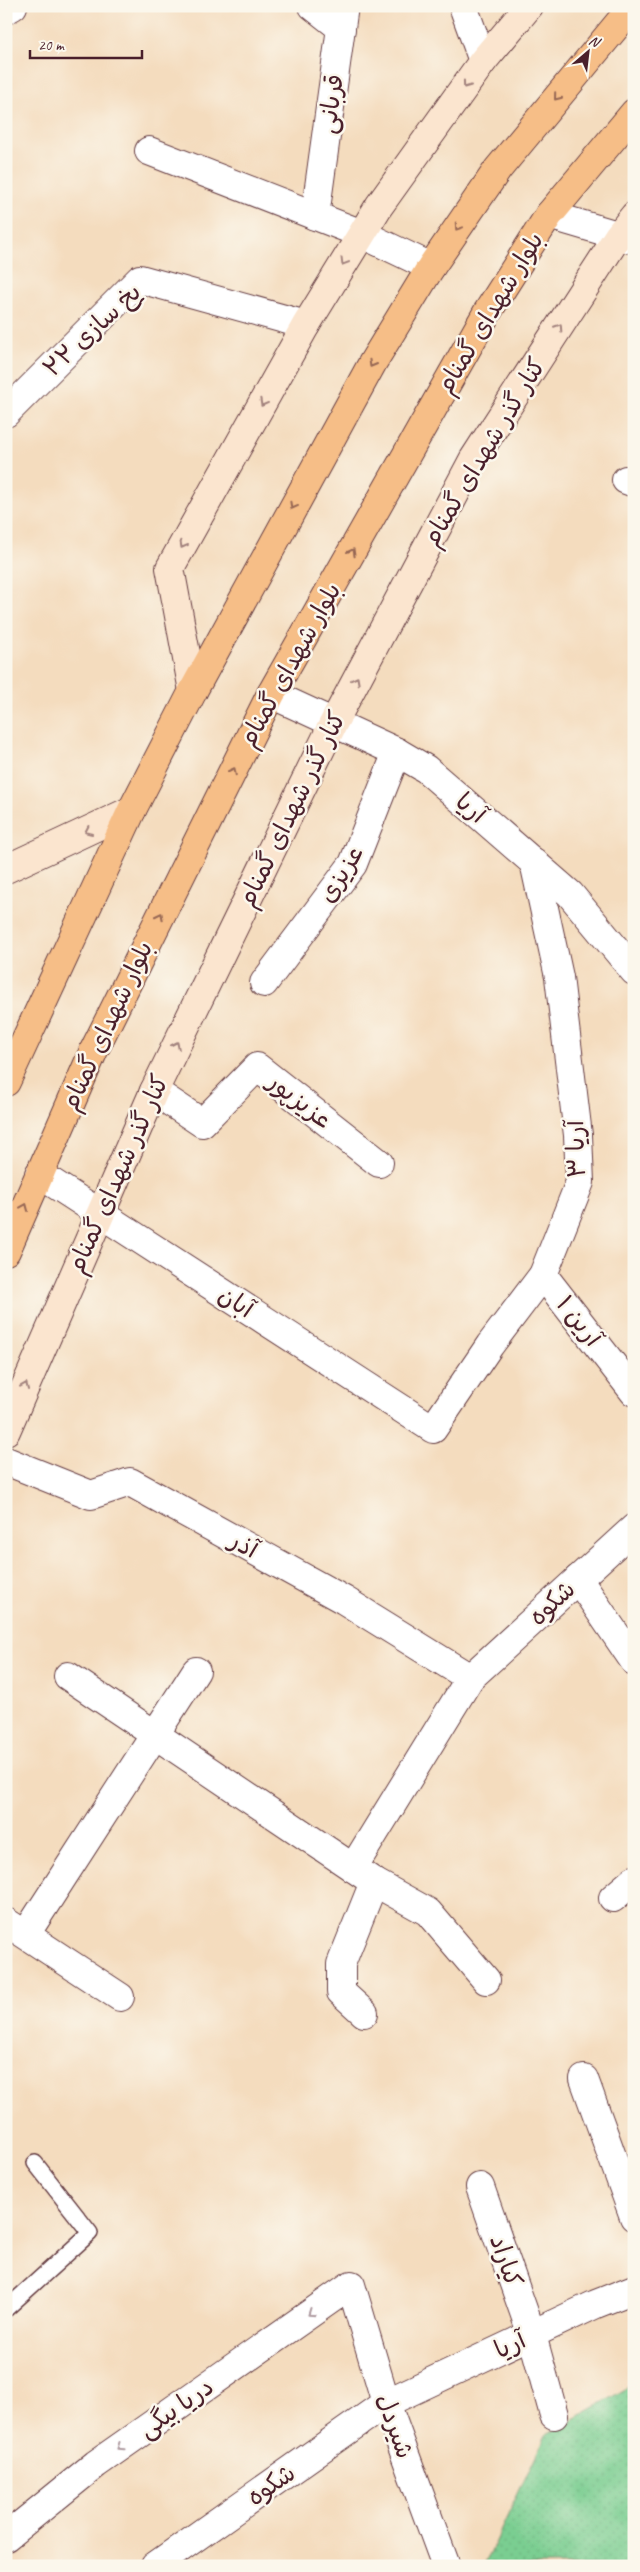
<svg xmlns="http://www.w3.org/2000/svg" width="640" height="2572" viewBox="0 0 640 2572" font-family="Caveat,'Playpen Sans Arabic',sans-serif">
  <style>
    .green { fill: url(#green-dots); stroke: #62765e }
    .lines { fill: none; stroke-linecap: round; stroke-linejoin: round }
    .lane-casing { stroke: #643b41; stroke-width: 18 }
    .street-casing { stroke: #643b41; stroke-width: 30 }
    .secondary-casing { stroke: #643b41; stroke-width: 30 }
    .highway-casing { stroke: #643b41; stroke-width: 30 }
    .lane { stroke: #fff; stroke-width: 15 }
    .street { stroke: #fff; stroke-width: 28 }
    .secondary { stroke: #fbe5cf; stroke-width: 28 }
    .highway { stroke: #f6be87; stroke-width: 28 }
    .oneway { stroke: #a2827d }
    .oneway2 { stroke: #976754 }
    .oneway3 { stroke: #ae9aa0 }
    .labels { text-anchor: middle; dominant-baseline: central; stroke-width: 5; stroke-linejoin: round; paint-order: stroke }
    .street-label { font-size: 25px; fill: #4a1f2b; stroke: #fbf7ec }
  </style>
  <defs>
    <pattern id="green-dots" width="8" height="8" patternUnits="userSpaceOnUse" patternTransform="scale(1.25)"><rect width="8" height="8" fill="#7ace91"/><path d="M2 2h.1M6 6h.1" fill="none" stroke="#6bb07d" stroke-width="1.8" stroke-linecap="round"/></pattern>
  </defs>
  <rect width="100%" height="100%" fill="#fbf7ec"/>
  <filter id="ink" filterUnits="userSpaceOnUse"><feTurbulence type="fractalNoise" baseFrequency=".02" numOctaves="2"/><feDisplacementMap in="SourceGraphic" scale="10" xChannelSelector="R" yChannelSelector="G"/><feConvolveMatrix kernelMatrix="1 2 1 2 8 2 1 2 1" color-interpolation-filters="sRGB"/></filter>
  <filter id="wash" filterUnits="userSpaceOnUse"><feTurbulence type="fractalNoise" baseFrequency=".0096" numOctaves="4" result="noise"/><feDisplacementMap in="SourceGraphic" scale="20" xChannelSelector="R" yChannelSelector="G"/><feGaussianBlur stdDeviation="1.12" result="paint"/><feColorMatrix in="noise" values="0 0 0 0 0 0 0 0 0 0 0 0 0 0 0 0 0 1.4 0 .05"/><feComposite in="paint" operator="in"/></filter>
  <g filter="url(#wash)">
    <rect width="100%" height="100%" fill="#f4dcbe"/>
    <polygon class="green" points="634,2384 634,2566 484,2566 545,2436"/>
  </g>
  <g filter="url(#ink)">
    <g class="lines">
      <defs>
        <polyline id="lane" points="6,2309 90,2233 35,2163"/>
        <g id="street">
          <polyline points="313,6 341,28"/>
          <polyline points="463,6 483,61"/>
          <polyline points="6,10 13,6"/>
          <polyline points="149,151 362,234 431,267"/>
          <polyline points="549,215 634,240"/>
          <polyline points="315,216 344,6"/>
          <polyline points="6,413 140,279 306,325"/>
          <polyline points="626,480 634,483"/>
          <polyline points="271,694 397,752 426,769 570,894 634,971"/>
          <polyline points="264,983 353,864 397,752"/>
          <polyline points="154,1091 202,1123 257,1067 379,1163"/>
          <polyline points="39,1174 433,1429 490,1345 543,1275 580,1182 578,1135 559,977 534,862"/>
          <polyline points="543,1275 634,1392"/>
          <polyline points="6,1461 91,1495 130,1482 344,1600 470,1678"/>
          <polyline points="578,1579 634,1661"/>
          <polyline points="68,1676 374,1882 428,1912 486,1980"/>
          <polyline points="353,1868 470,1678 634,1528"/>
          <polyline points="613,1898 634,1880"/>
          <polyline points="6,1922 120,1997"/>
          <polyline points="26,1934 196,1671"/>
          <polyline points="364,2013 341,1992 341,1964 374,1882"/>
          <polyline points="584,2079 634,2217"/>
          <polyline points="480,2187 532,2335 554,2415"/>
          <polyline points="6,2537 96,2464 351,2285 386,2403 446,2566"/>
          <polyline points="155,2566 386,2403 596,2304 634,2289"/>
        </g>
        <g id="secondary">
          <polyline points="193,691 170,568 306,325 379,206 483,61 529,6"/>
          <polyline points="6,869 132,810"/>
          <polyline points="6,1431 154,1091 333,724 473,460 618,236 634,216"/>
        </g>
        <g id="highway">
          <polyline points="6,1082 132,810 193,691 373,362 431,267 498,169 633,6"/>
          <polyline points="6,1251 94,1050 271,694 488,311 549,215 634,113"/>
        </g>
      </defs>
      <use href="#lane" class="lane-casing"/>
      <use href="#street" class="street-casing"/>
      <use href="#secondary" class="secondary-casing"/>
      <use href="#highway" class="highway-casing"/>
      <use href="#lane" class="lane"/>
      <use href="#street" class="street"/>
      <use href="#secondary" class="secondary"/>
      <use href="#highway" class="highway"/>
    </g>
    <defs><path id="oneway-chevron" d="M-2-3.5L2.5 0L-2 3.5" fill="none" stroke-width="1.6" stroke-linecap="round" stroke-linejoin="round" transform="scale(1.25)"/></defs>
    <g class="oneway">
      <use href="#oneway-chevron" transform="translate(466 85) rotate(126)"/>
      <use href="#oneway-chevron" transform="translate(344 262) rotate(121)"/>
      <use href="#oneway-chevron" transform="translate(559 327) rotate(-57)"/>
      <use href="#oneway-chevron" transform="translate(263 403) rotate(119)"/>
      <use href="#oneway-chevron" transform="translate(183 545) rotate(119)"/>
      <use href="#oneway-chevron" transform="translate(356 680) rotate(-62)"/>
      <use href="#oneway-chevron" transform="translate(88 831) rotate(155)"/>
      <use href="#oneway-chevron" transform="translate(176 1045) rotate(-64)"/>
      <use href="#oneway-chevron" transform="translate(25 1386) rotate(-67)"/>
    </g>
    <g class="oneway2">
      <use href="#oneway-chevron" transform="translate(557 97) rotate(129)"/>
      <use href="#oneway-chevron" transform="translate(458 227) rotate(124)"/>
      <use href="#oneway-chevron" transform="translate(372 364) rotate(120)"/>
      <use href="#oneway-chevron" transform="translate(293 506) rotate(119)"/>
      <use href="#oneway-chevron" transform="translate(352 552) rotate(-61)"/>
      <use href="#oneway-chevron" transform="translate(233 771) rotate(-63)"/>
      <use href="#oneway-chevron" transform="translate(160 916) rotate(-63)"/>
      <use href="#oneway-chevron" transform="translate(25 1207) rotate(-67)"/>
    </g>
    <g class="oneway3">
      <use href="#oneway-chevron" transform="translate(311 2313) rotate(145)"/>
      <use href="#oneway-chevron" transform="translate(120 2447) rotate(145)"/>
    </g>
  </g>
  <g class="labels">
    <g class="street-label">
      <text transform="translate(331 104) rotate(-82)">قربانی</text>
      <text transform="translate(490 313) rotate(-59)">بلوار شهدای گمنام</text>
      <text transform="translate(92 330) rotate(-43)">یخ سازی ۲۲</text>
      <text transform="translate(484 452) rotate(-59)">کنار گذر شهدای گمنام</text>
      <text transform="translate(290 665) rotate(-61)">بلوار شهدای گمنام</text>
      <text transform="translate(471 808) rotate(41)">آریا</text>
      <text transform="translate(292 809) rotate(-64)">کنار گذر شهدای گمنام</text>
      <text transform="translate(341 874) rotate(-58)">عزیزی</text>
      <text transform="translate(107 1026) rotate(-65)">بلوار شهدای گمنام</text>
      <text transform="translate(300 1101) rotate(38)">عزیزپور</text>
      <text transform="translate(576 1149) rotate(-92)">آریا ۳</text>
      <text transform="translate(118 1174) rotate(-66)">کنار گذر شهدای گمنام</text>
      <text transform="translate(236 1302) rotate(33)">آبان</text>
      <text transform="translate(579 1321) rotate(52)">آرین ۱</text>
      <text transform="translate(244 1545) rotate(29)">آذر</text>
      <text transform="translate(552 1603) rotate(-43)">شکوه</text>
      <text transform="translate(506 2261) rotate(71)">کیاراد</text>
      <text transform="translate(510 2345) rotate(-25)">آریا</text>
      <text transform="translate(176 2408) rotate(-35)">دریا بیگی</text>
      <text transform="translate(395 2426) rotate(71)">شیردل</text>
      <text transform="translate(271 2485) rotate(-35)">شکوه</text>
    </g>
  </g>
  <rect width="640" height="2572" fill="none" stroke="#fbf7ec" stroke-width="25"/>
  <g transform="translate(588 52) rotate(28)" stroke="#fbf7ec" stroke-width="4" paint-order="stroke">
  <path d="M0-4L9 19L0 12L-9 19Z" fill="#4a1f2b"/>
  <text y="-8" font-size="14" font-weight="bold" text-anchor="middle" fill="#4a1f2b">N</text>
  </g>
  <path d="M30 50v8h112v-8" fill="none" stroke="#4a1f2b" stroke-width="2.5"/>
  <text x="38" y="50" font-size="15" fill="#4a1f2b" stroke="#fbf7ec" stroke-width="4" paint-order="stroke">20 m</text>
</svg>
